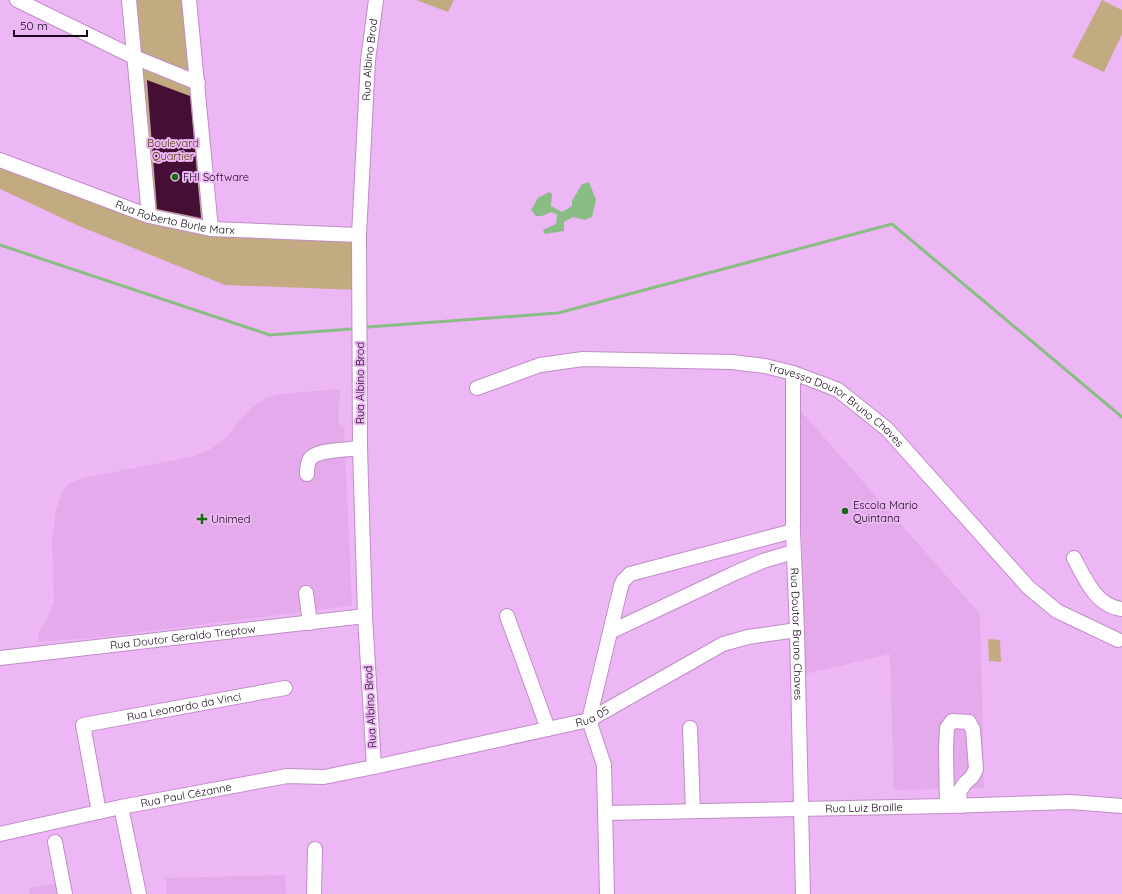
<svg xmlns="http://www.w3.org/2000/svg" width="1122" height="894" viewBox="0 0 1122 894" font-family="Quicksand,sans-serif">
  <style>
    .built { fill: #e4aaec }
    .green { fill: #c2ab80 }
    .water { fill: #8abd84 }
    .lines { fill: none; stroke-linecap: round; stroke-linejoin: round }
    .stream { stroke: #8abd84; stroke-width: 3 }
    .building { fill: #450e35 }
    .minor-casing { stroke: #c08cc8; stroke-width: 16 }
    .minor { stroke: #fff; stroke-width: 14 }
    .poi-dot { fill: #166a10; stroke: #edb7f5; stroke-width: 1.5 }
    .labels { text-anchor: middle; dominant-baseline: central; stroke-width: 4; stroke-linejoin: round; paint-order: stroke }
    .street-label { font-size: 11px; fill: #18061b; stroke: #edb7f5 }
    .park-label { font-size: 11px; fill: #563e05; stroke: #edb7f5 }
    .poi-label { font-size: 11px; fill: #18061b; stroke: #edb7f5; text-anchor: start }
  </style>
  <rect width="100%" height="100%" fill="#edb7f5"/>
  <g class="built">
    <polygon points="340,389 338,422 344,427 352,606 92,638 38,642 39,631 48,618 51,609 54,599 52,541 56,510 60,497 63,490 68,485 74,481 84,478 195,456 209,450 225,439 239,421 253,407 265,398 280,394"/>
    <polygon points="799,409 980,614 984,788 894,790 890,654 805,674"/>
    <polygon points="285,875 286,894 166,894 166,878"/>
    <polygon points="56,884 58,894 30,894 29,888"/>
  </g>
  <g class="green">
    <polygon points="129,0 189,0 211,229 359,235 359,290 225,285 79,226 0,189 0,160 149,216"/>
    <polygon points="416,0 454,0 448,12"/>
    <polygon points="1102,0 1122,10 1122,34 1104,72 1072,57"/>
    <polygon points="988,639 1000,640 1001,662 989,661"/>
  </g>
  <polygon class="water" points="589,182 596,200 592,217 585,220 573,217 564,222 564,231 545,234 543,230 556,224 557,214 551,212 542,216 536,216 531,210 538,198 549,192 552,194 551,206 562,212 572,206 572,201 582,184"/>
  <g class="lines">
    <g class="stream">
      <polyline points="0,245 270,335 351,329"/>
      <polyline points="368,327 558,313 892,224 1122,417"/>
    </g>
  </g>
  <polygon class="building" points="147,80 190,96 201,218 157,209"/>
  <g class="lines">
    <defs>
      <g id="minor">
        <polyline points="17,0 134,57 198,83"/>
        <polyline points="129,0 149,216"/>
        <polyline points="189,0 211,229"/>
        <path id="s1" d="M0,160L149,216L211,229L359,235"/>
        <path id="s2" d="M793,373V531L797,630L803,894"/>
        <path id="s3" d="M477,388L540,365L583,359L732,362L765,366L793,373L823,384L838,390L887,429L1028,587L1057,611L1118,640"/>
        <path d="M307,474C307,469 307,463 310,459C317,449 348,450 360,448"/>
        <path d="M1074,558C1085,579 1096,606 1122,609"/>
        <polyline points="306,593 310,623"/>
        <polyline points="507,616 548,729"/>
        <polyline points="610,632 735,573 763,561 793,552"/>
        <path id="s4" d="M0,658L365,616"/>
        <polyline points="589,720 621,586 623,581 630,574 793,531"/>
        <polyline points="589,720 604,765 607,894"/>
        <polyline points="690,728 693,811"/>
        <path id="s5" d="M374,767L365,616L360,448L359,235L368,60L376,0"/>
        <polyline points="947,806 946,748 947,728 952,721 969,722 973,730 976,769 972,777 965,783 959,792 960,806"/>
        <polyline points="121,807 139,894"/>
        <path id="s6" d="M99,812L83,725L285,688"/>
        <path id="s7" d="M606,813L947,806L1071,802L1122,806"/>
        <path id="s8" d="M0,834L121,807L287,776L324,777L374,767L589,720L723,644L748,637L797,630"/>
        <polyline points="55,842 65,894"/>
        <polyline points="314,894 315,849"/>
      </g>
    </defs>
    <use href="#minor" class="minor-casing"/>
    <use href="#minor" class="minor"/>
  </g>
  <g class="poi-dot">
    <circle cx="175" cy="177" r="4"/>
    <circle cx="845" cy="511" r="4"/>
    <path d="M200 513h4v4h4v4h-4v4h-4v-4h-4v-4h4z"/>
  </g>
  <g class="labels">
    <g class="street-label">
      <text stroke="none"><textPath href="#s5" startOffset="708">Rua Albino Brod</textPath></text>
      <text stroke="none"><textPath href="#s1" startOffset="185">Rua Roberto Burle Marx</textPath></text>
      <text transform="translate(360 383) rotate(-90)">Rua Albino Brod</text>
      <text stroke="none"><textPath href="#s3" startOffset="375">Travessa Doutor Bruno Chaves</textPath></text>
      <text stroke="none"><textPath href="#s2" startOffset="261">Rua Doutor Bruno Chaves</textPath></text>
      <text stroke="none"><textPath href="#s4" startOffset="184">Rua Doutor Geraldo Treptow</textPath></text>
      <text stroke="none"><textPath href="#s6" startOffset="191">Rua Leonardo da Vinci</textPath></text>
      <text transform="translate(370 707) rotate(-93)">Rua Albino Brod</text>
      <text stroke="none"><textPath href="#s8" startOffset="605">Rua 05</textPath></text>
      <text stroke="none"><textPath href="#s8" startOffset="190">Rua Paul Cézanne</textPath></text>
      <text stroke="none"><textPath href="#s7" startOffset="258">Rua Luiz Braille</textPath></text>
    </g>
    <g class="park-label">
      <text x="173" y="143">Boulevard<tspan x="173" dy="13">Quartier</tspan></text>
    </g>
    <g class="poi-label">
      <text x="183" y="177">FHI Software</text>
      <text x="853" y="505">Escola Mario<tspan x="853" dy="13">Quintana</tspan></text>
      <text x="211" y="519">Unimed</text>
    </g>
  </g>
  <path d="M14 30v6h73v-6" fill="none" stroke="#18061b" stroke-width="2"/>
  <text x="20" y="30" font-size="12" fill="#18061b" stroke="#edb7f5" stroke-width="3" paint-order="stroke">50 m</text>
</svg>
